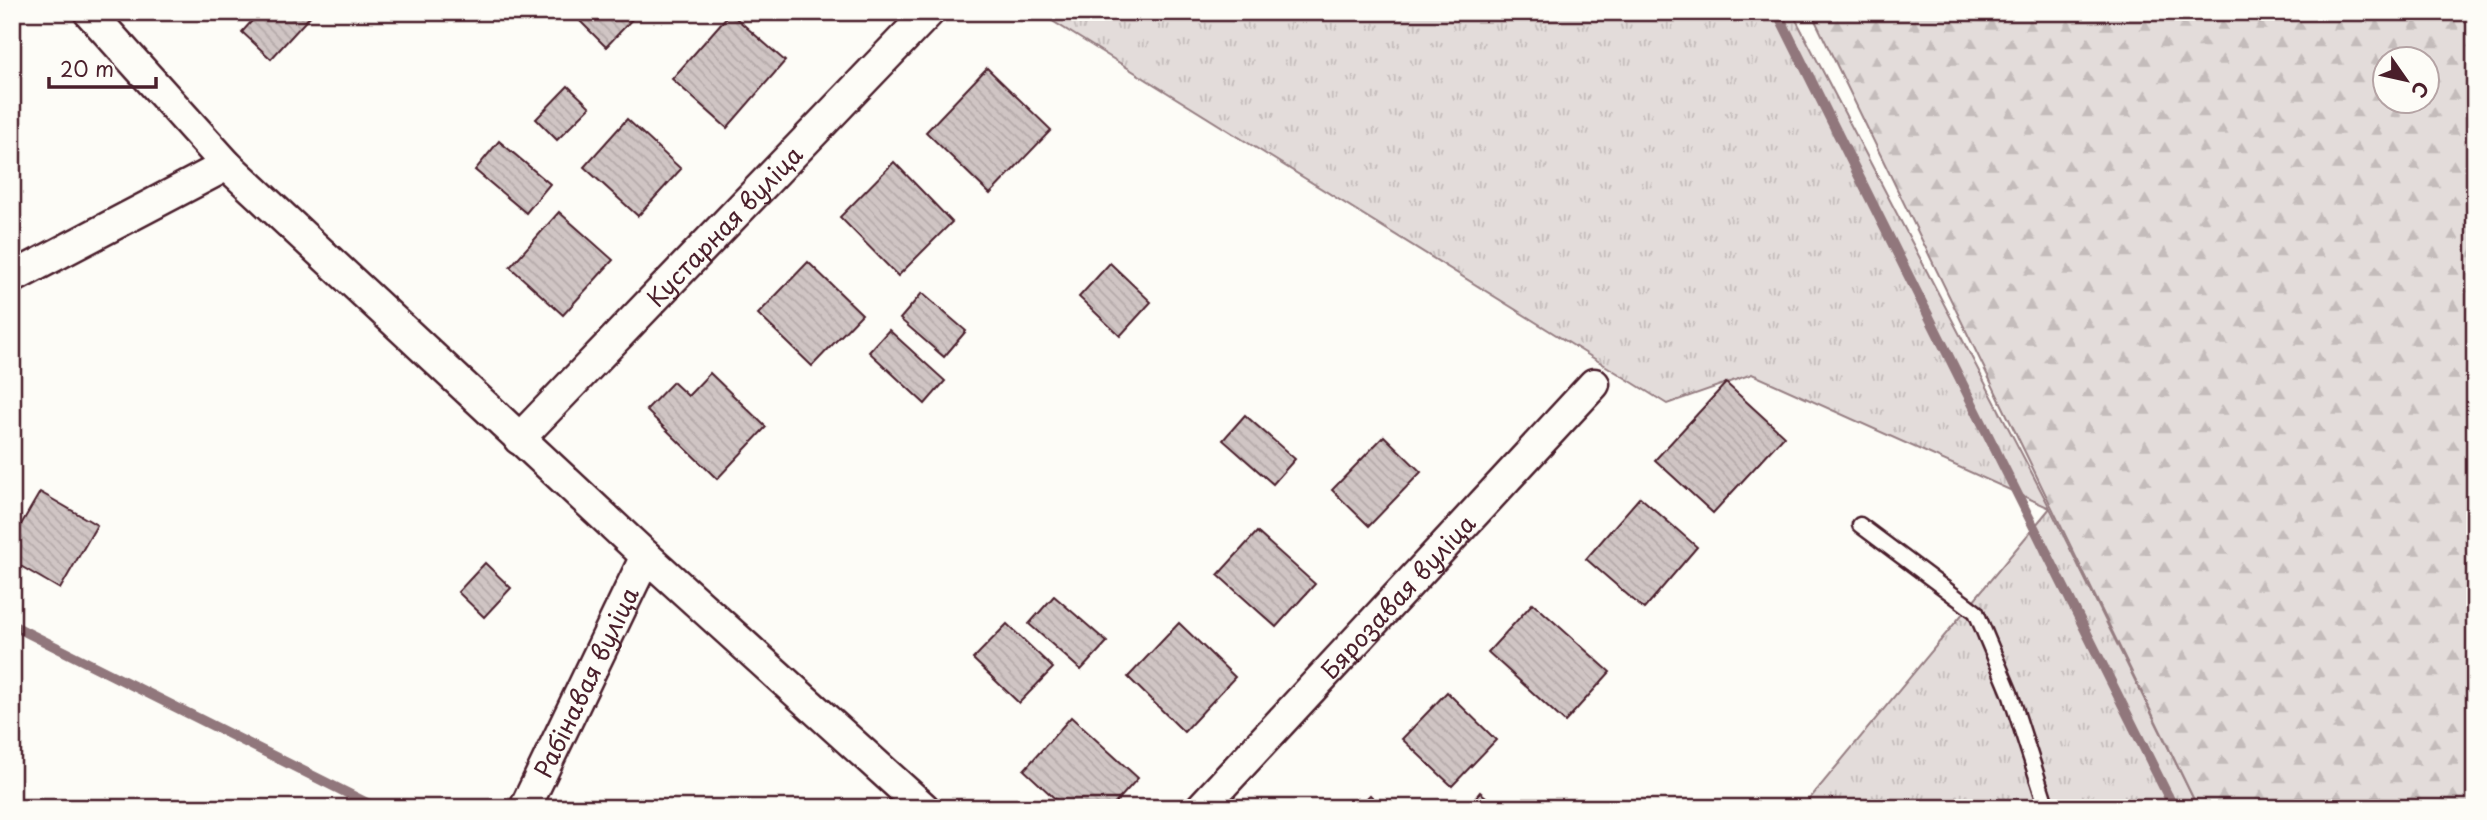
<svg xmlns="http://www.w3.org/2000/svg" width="2487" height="820" viewBox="0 0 2487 820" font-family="'Playpen Sans',sans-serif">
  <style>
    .grass { fill: url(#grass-tufts); stroke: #967e82; stroke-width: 2 }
    .forest { fill: url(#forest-firs); stroke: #967e82; stroke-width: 2; fill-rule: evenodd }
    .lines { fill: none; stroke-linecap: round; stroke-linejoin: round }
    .stream { stroke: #91777b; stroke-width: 10 }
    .building { fill: url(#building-back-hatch); stroke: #4a1f2b; stroke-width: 2 }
    .lane-casing { stroke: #4a1f2b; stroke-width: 19 }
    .street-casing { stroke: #4a1f2b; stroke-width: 35 }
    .lane { stroke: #fdfcf7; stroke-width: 14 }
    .street { stroke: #fdfcf7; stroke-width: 30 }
    .labels { text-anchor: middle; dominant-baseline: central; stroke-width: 6; stroke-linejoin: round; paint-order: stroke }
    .street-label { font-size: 24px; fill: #4a1f2b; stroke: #fdfcf7 }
  </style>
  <defs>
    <pattern id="grass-tufts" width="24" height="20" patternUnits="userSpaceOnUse" patternTransform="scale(1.75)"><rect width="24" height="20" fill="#e3dcda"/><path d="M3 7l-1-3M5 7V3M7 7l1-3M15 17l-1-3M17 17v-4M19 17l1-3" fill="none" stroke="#c4bcbb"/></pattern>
    <pattern id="forest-firs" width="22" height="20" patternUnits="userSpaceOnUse" patternTransform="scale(1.75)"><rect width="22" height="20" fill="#e3dcda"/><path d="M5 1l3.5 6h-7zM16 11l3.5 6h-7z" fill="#c4bcbb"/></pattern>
    <pattern id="building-back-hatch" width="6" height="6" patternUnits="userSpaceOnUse" patternTransform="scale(1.75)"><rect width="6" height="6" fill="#d0c5c4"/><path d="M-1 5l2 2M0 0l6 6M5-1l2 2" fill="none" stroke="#b4a9a9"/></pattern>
  </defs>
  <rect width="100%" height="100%" fill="#fdfcf7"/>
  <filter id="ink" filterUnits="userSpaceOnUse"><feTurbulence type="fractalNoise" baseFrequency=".0143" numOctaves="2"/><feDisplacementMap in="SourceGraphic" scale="14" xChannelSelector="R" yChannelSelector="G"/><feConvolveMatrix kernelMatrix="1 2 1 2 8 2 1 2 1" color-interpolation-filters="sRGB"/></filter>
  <g filter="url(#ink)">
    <polygon class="grass" points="1038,12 1792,12 2050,508 2198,808 1802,808 2050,508 1752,374 1667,404"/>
    <path class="forest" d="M1811,12H2475V808H2198ZM2386,60H2428V102H2386Z"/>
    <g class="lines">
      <g class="stream">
        <polyline points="1777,12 2174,808"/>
        <polyline points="12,625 377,808"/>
      </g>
    </g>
    <g class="building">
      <polygon points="260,12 314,12 271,59 242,32"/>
      <polygon points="571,12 635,12 637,14 606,47"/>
      <polygon points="730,13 785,61 727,128 672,79"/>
      <polygon points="987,68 1051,130 990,194 926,132"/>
      <polygon points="568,86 590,107 557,140 536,119"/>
      <polygon points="627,119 681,169 638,216 584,167"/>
      <polygon points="499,141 550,184 526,213 475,170"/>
      <polygon points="894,162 952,222 898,276 840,217"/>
      <polygon points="559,212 613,260 563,315 510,267"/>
      <polygon points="808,262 862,314 812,366 758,314"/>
      <polygon points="1110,263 1151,302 1120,336 1079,297"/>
      <polygon points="922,293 966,331 944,357 900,319"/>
      <polygon points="889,330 945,381 925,404 869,352"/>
      <polygon points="710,373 766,427 717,479 646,410 673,382 688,396"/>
      <polygon points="1726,383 1784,436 1713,513 1655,460"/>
      <polygon points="1245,415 1295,459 1273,484 1223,440"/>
      <polygon points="1384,436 1421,472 1369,526 1332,490"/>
      <polygon points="40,492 97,525 60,589 12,561 12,540"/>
      <polygon points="1640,497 1697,547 1644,609 1586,559"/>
      <polygon points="1257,532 1315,584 1276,627 1218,575"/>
      <polygon points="485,563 511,588 484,617 458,592"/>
      <polygon points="1054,596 1107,642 1081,670 1029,624"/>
      <polygon points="1533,603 1610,672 1565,722 1488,652"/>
      <polygon points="1179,623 1235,677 1184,732 1128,677"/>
      <polygon points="1007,624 1053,668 1019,703 973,659"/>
      <polygon points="1447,692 1496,740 1452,786 1402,739"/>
      <polygon points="1071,717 1138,778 1111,808 1065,808 1024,770"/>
      <polygon points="1480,792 1499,808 1467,808"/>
      <polygon points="1370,795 1383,808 1357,808"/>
    </g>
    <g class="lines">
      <defs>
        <polyline id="lane" points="1860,525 1976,612 2010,693 2047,808"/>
        <g id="street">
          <polyline points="89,12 227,165 646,556 924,808"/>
          <polyline points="12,278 227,165"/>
          <path id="s1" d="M519,439L929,12"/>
          <path id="s2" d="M525,808L646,556"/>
          <path id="s3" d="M1201,808L1594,384"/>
        </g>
      </defs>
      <use href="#lane" class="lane-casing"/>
      <use href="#street" class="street-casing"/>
      <use href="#lane" class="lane"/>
      <use href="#street" class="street"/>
    </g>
  </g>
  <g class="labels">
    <g class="street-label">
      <text stroke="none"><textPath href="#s1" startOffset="296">Кустарная вуліца</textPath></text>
      <text stroke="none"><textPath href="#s3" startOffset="289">Бярозавая вуліца</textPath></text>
      <text stroke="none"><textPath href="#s2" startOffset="140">Рабінавая вуліца</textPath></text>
    </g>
  </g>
  <rect width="2487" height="820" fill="none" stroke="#fdfcf7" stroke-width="42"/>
  <rect x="21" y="21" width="2445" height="778" fill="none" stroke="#4a1f2b" stroke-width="2.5" filter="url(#ink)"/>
  <g transform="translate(2406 80) rotate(124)"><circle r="33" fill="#fdfcf7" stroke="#b5a4a5" stroke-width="2"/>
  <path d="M0-5L12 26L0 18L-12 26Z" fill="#4a1f2b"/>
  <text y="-10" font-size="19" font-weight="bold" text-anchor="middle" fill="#4a1f2b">С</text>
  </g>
  <path d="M49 77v10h107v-10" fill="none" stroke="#4a1f2b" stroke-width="3.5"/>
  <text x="60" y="77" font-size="21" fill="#4a1f2b" stroke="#fdfcf7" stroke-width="5" paint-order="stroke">20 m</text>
</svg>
